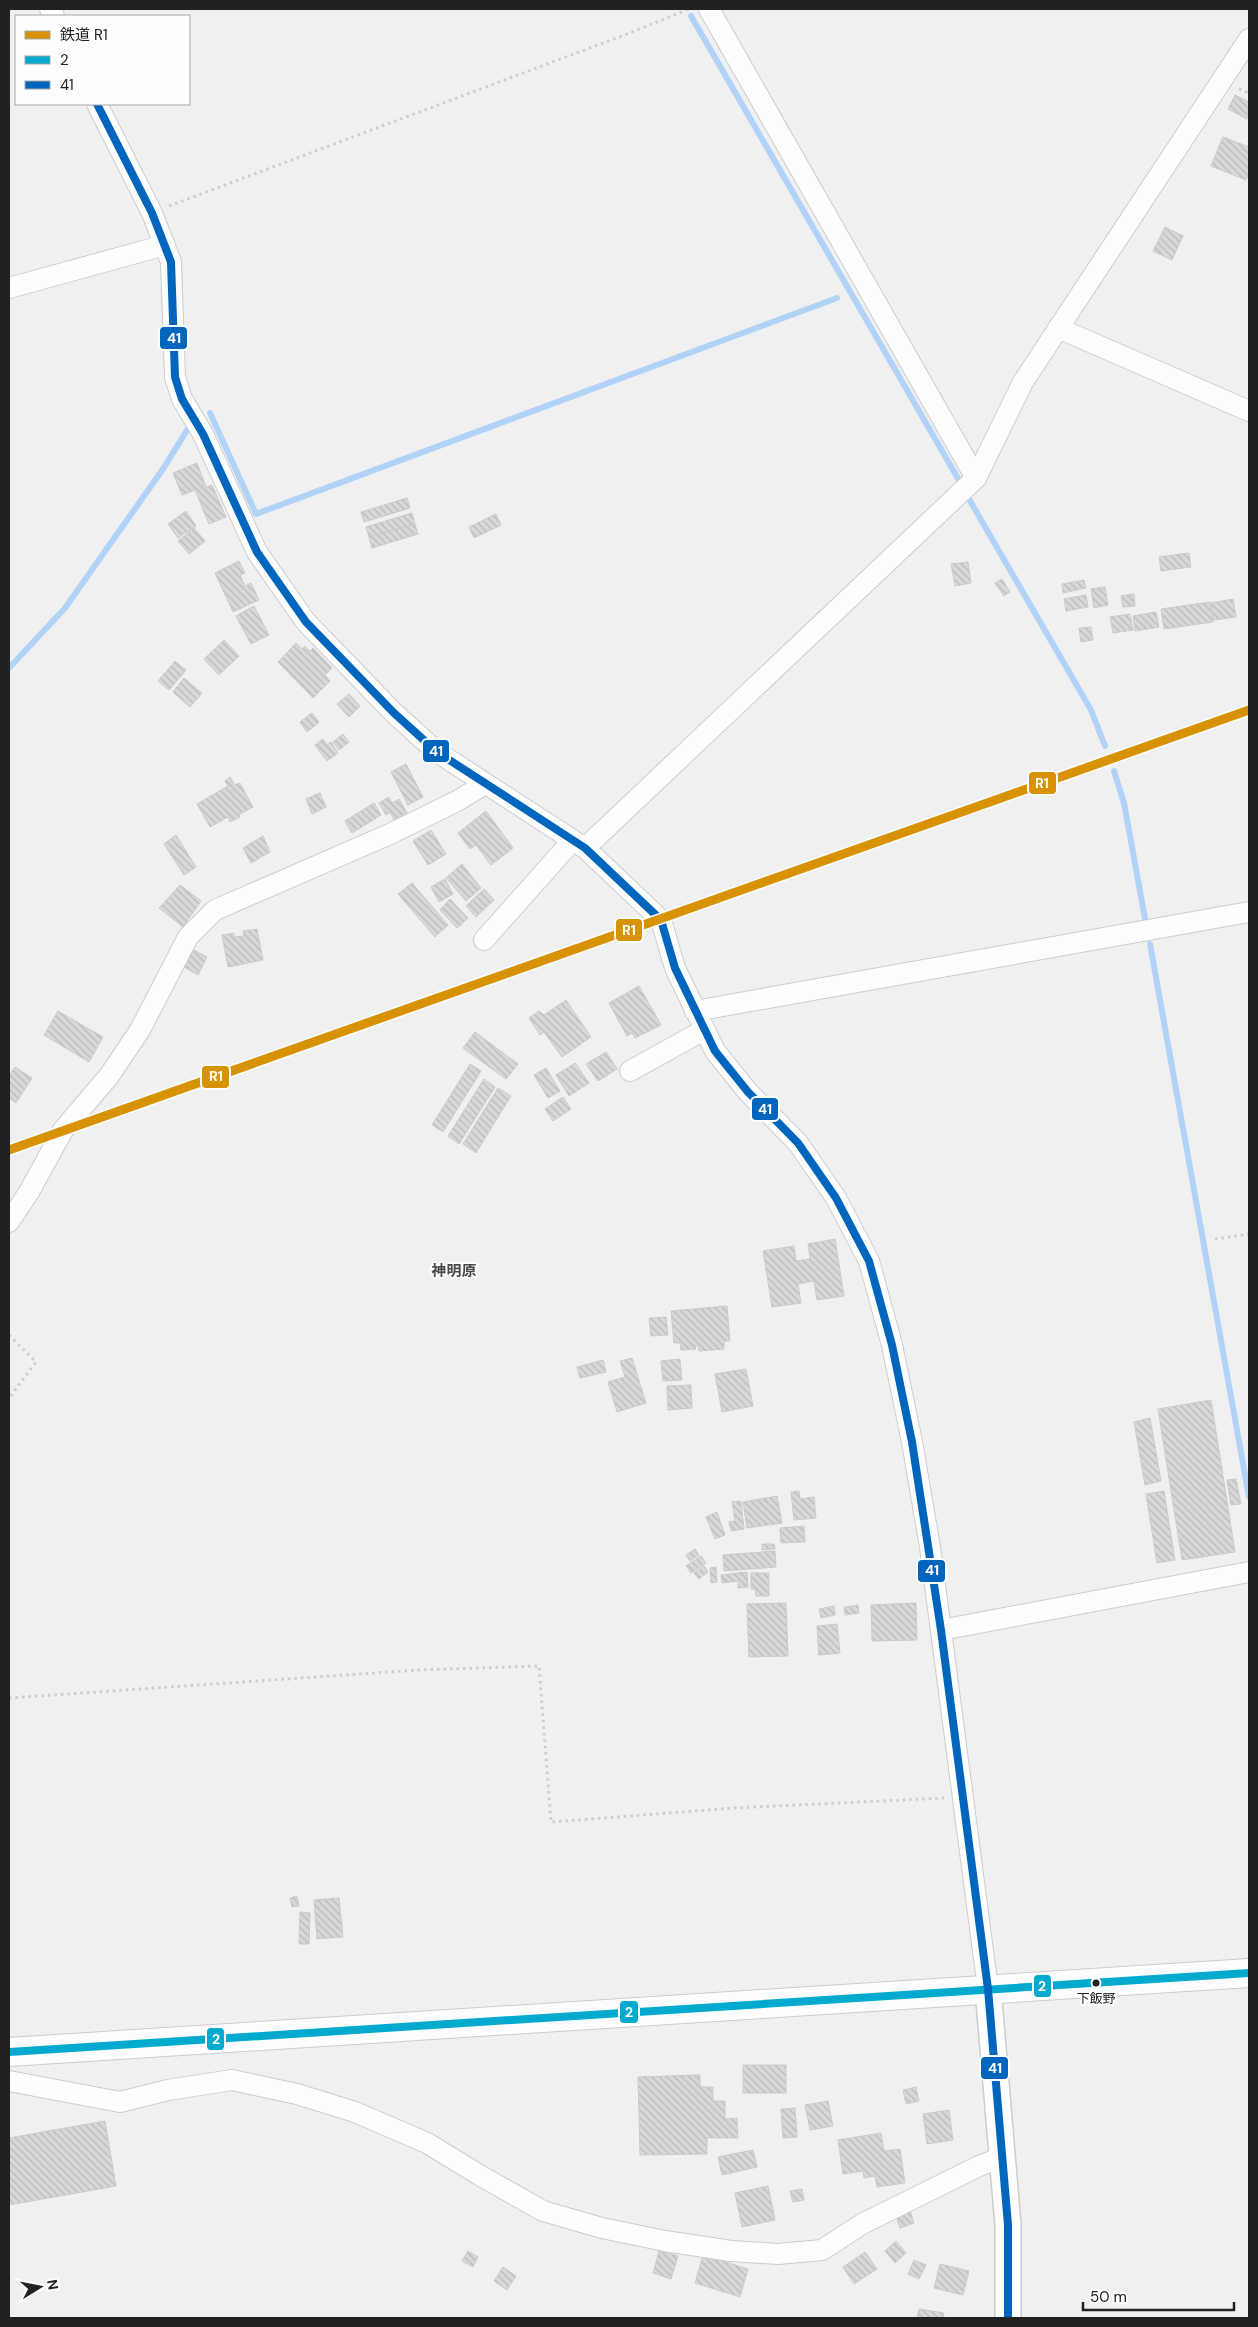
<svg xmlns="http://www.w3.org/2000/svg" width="1258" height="2327" viewBox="0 0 1258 2327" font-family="'DM Sans','Noto Sans JP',sans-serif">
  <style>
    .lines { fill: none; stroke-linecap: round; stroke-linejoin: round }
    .stream { stroke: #b2d3f8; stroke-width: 6 }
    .building { fill: url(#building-back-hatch); stroke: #cbcbcb }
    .minor-casing { stroke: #cdcdcd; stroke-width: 22 }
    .tertiary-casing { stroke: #cdcdcd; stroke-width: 28 }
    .secondary-casing { stroke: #cdcdcd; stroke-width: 30 }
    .path { stroke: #cdcdce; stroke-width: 3; stroke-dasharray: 2.5 4; stroke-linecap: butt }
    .minor { stroke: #fdfdfd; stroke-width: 20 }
    .tertiary { stroke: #fdfdfd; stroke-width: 25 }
    .secondary { stroke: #fdfdfd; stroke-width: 28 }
    .bus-1-casing { stroke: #fcfdfe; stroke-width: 11 }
    .bus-2-casing { stroke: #fcfdfe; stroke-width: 11 }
    .bus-1 { stroke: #00a9ce; stroke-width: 8 }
    .bus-2 { stroke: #0065bd; stroke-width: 8 }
    .rail-1-casing { stroke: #fcfdfe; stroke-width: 12 }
    .rail-1 { stroke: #d79205; stroke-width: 9 }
    .bus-dot { fill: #212122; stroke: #fcfdfe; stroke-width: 2 }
    .labels { text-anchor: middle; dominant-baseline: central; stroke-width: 4; stroke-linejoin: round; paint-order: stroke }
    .bus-label { font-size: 13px; fill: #212122; stroke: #fcfdfe }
    .neighbourhood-label { font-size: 15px; font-weight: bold; fill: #474849; stroke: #fcfdfe }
    .line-badge { stroke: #fcfdfe; stroke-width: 2 }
    .badge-label { font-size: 14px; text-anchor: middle; font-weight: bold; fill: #fff }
  </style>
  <defs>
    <pattern id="building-back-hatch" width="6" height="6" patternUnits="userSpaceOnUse" patternTransform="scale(1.25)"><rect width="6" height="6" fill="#d8d8d8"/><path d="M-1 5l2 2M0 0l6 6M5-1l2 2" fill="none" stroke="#b9b9b9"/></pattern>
  </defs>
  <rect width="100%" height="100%" fill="#f0f0f0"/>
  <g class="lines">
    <g class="stream">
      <polyline points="691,16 960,482"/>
      <polyline points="210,413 256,514 837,298"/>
      <polyline points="969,499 1091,710 1105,746"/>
      <polyline points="9,668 65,608 163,469 189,427"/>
      <polyline points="1114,771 1124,803 1146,924"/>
      <polyline points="1150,944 1249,1497"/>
    </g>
  </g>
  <g class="building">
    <polygon points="1235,95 1249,102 1247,119 1228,109"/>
    <polygon points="1223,137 1249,147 1249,173 1246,180 1211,166"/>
    <polygon points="1165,227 1183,236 1172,260 1153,251"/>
    <polygon points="197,463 206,487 212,485 226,517 209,524 195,490 182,495 173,473"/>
    <polygon points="407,498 410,508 364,522 361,512"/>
    <polygon points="186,511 196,526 178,538 168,524"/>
    <polygon points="412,513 415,524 369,537 366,527"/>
    <polygon points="496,514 501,525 474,538 469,527"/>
    <polygon points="415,524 418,534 372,548 369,537"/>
    <polygon points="194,528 205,541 189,554 178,541"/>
    <polygon points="1189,553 1191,567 1161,571 1159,557"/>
    <polygon points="239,561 245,573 240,575 245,586 251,583 259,600 233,612 215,573"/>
    <polygon points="968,562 971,583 955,586 951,564"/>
    <polygon points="1002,579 1010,592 1004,596 995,583"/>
    <polygon points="1084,580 1086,588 1063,593 1062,584"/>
    <polygon points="1105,587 1108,605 1094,608 1091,589"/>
    <polygon points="1134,594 1135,606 1123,607 1121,596"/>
    <polygon points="1086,595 1088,607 1066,611 1064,599"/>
    <polygon points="1233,599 1236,617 1214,620 1211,603"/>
    <polygon points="1210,602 1213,622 1164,629 1161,609"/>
    <polygon points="254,606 269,635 251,644 236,616"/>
    <polygon points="1156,612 1159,627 1135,631 1133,616"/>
    <polygon points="1130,614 1133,630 1113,633 1110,617"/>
    <polygon points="1091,627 1093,640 1081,642 1079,628"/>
    <polygon points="224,640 239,656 219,675 204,659"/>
    <polygon points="296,643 302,649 305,646 310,651 313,648 332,668 325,675 330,681 313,698 278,662"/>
    <polygon points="175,661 186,670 169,690 158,681"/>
    <polygon points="184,678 202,693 190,707 173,692"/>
    <polygon points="349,694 360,706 349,717 337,704"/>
    <polygon points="312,713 319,722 307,732 300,722"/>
    <polygon points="343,734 349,742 339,750 333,742"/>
    <polygon points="323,739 327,745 331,742 338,753 327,761 315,745"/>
    <polygon points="406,764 423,797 408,805 391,772"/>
    <polygon points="230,777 235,785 240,783 253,807 240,814 238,812 240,817 230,822 228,817 210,827 197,804 228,786 225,781"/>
    <polygon points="320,793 326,807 312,814 306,799"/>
    <polygon points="389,797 392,803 399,799 407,813 394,820 390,812 386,815 379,803"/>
    <polygon points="374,803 381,815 352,833 345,821"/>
    <polygon points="486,811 513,848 491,865 476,845 470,849 458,833"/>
    <polygon points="431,830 446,854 428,865 413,841"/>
    <polygon points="176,835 196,867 184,875 164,844"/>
    <polygon points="263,836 270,852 251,863 243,848"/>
    <polygon points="462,864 481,888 466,901 446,878"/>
    <polygon points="445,879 453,894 439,902 431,887"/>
    <polygon points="412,883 448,925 435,937 398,894"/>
    <polygon points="180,885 201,901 183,927 159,908"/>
    <polygon points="484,889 494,900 476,917 466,906"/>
    <polygon points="450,899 468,918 457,928 440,910"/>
    <polygon points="257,929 263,960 228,967 222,935 234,933 234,937 244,936 243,931"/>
    <polygon points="194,950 207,957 198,975 184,967"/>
    <polygon points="639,986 661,1025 635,1038 632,1033 627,1036 609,1003"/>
    <polygon points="566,1000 591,1037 562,1057 544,1032 540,1035 529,1018 539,1011 544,1015"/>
    <polygon points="58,1011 103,1037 89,1062 44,1035"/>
    <polygon points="475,1032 518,1064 506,1079 463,1048"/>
    <polygon points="606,1052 617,1069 598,1081 586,1064"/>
    <polygon points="575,1063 589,1083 569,1096 556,1075"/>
    <polygon points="470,1064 481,1071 443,1132 432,1125"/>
    <polygon points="15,1067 32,1078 16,1103 9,1098 9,1076"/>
    <polygon points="546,1068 560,1091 548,1098 534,1075"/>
    <polygon points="484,1079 495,1087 459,1144 448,1136"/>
    <polygon points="498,1088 511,1096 476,1153 463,1144"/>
    <polygon points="563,1097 571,1109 553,1121 545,1109"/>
    <polygon points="835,1239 844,1296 817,1300 814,1281 798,1284 801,1303 772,1307 763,1251 794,1246 796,1261 810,1259 808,1244"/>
    <polygon points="727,1306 730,1341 724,1341 724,1349 699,1351 698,1345 695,1346 696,1349 681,1350 680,1343 674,1343 671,1311"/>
    <polygon points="666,1317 668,1335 651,1336 649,1318"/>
    <polygon points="632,1358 646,1403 617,1412 608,1382 625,1377 620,1361"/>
    <polygon points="680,1359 682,1380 663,1381 661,1361"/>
    <polygon points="603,1360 606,1372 580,1378 577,1367"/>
    <polygon points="746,1369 753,1406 722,1412 715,1374"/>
    <polygon points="691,1385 692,1408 668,1410 667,1386"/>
    <polygon points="1211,1400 1235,1552 1182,1560 1158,1409"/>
    <polygon points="1150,1418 1161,1481 1145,1485 1134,1422"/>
    <polygon points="1236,1479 1241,1504 1231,1505 1227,1480"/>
    <polygon points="799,1491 800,1499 814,1497 816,1518 794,1520 791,1492"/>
    <polygon points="1164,1491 1175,1560 1157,1563 1146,1494"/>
    <polygon points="777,1496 782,1523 747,1528 743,1502"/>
    <polygon points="741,1501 744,1529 731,1531 729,1522 735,1521 732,1502"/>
    <polygon points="717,1512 725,1535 715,1539 706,1517"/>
    <polygon points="804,1526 805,1542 781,1543 780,1528"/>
    <polygon points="762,1544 774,1544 775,1549 762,1550"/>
    <polygon points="695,1549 699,1555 690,1561 686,1555"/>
    <polygon points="775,1551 776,1567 724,1571 723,1555"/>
    <polygon points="701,1556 706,1563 691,1573 686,1566"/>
    <polygon points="704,1566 708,1572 699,1579 694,1573"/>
    <polygon points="716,1567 717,1582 711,1583 710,1568"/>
    <polygon points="747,1572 748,1587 738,1588 738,1581 722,1583 721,1575"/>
    <polygon points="751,1573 769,1573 769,1596 756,1596 755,1589 751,1589"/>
    <polygon points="786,1603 788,1656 749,1657 747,1604"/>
    <polygon points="916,1603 917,1640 872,1641 871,1605"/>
    <polygon points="858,1605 859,1613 845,1615 844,1607"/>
    <polygon points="834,1606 835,1615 821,1618 819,1609"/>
    <polygon points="837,1624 840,1653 819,1655 817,1626"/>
    <polygon points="297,1896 299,1906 292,1907 290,1898"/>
    <polygon points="339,1898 343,1937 317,1939 314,1900"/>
    <polygon points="300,1912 310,1913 309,1944 299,1944"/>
    <rect x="743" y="2065" width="43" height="28"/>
    <polygon points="700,2075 700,2087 713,2087 713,2101 725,2101 725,2119 737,2118 738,2138 707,2138 707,2154 640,2155 638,2077"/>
    <polygon points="916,2087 919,2101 906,2104 903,2090"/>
    <polygon points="828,2101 833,2126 810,2130 805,2105"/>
    <polygon points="795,2108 797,2137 783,2138 781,2109"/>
    <polygon points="949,2110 953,2140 927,2144 923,2114"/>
    <polygon points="105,2121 116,2186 9,2205 9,2138"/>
    <polygon points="881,2133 884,2151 900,2149 905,2183 877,2187 875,2176 864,2178 863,2171 843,2174 838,2140"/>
    <polygon points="753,2150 757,2167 722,2175 718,2157"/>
    <polygon points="768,2186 775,2220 742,2227 735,2193"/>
    <polygon points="802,2189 804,2200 793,2202 790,2191"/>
    <polygon points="910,2211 914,2223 900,2228 896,2216"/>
    <polygon points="896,2241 906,2253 895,2263 885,2251"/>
    <polygon points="468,2251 478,2257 473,2267 462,2261"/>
    <polygon points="659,2251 678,2256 671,2279 653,2273"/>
    <polygon points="865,2252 877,2269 854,2284 843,2267"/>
    <polygon points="703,2255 748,2269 740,2297 695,2283"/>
    <polygon points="914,2260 926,2265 919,2279 908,2274"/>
    <polygon points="940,2264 969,2271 963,2295 934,2288"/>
    <polygon points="503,2267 516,2276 507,2290 494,2281"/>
    <polygon points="919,2309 944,2313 943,2318 917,2318"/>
  </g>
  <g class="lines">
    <defs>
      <g id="minor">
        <polyline points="50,9 54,16"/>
        <polyline points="709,9 976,478"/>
        <polyline points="97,104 152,213 171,262 175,377 182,399 203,434 257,552 306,622 394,713 437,752 585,848 661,920 675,968 715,1051 748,1092 798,1143 836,1198 869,1261 892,1345 912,1442 930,1547 988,1989"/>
        <polyline points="9,288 165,245"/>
        <polyline points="1058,328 1249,411"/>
        <polyline points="585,848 976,478 1023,382 1249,39"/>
        <polyline points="484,940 572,841"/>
        <polyline points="695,1011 1249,912"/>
        <polyline points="630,1071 704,1030"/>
        <polyline points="9,1222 29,1192 63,1130 109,1076 140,1030 188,937 215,910 390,834 457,801 485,784"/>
        <polyline points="941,1630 1249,1572"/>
        <polyline points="9,2081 120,2102 168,2090 232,2080 297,2094 355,2112 427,2143 481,2176 543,2211 602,2228 665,2241 731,2251 778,2254 822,2250 862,2224 979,2166 1002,2157"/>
      </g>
      <polyline id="tertiary" points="988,1989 1008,2225 1008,2318"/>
      <polyline id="secondary" points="9,2052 1249,1973"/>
    </defs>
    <use href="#minor" class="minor-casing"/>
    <use href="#tertiary" class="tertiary-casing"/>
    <use href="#secondary" class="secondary-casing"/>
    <g class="path">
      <polyline points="1239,89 1249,93"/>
      <polyline points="169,206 627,34 689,9"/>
      <polyline points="1215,1239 1249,1234"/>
      <polyline points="9,1335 36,1362 9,1398"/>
      <polyline points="9,1698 418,1670 539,1666 551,1822 733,1808 944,1798"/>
    </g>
    <use href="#minor" class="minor"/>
    <use href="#tertiary" class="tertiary"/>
    <use href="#secondary" class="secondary"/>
    <defs>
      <polyline id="bus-1" points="9,2052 1249,1973"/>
      <polyline id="bus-2" points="97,104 152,213 171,262 175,377 182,399 203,434 257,552 306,622 394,713 437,752 585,848 661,920 675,968 715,1051 748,1092 798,1143 836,1198 869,1261 892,1345 912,1442 941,1630 988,1989 1008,2225 1008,2318"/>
    </defs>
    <use href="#bus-1" class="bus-1-casing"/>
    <use href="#bus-2" class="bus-2-casing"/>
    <use href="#bus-1" class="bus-1"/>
    <use href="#bus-2" class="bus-2"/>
    <defs>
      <polyline id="rail-1" points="9,1150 1249,710"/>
    </defs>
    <use href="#rail-1" class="rail-1-casing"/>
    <use href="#rail-1" class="rail-1"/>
  </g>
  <circle class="bus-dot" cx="1096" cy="1983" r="4.5"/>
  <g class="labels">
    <g class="bus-label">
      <text x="1096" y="1998">下飯野</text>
    </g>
    <g class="neighbourhood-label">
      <text x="454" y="1271">神明原</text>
    </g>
  </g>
  <g class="line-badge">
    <rect x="159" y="326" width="29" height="24" rx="5" fill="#0065bd"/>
    <rect x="422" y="739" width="28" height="24" rx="5" fill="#0065bd"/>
    <rect x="1028" y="771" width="29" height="24" rx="5" fill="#d79205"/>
    <rect x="615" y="918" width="28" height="24" rx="5" fill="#d79205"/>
    <rect x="201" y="1065" width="29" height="24" rx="5" fill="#d79205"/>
    <rect x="751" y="1097" width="28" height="24" rx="5" fill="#0065bd"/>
    <rect x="917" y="1559" width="29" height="24" rx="5" fill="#0065bd"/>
    <rect x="1033" y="1974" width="19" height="24" rx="5" fill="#00a9ce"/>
    <rect x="619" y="2000" width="20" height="24" rx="5" fill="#00a9ce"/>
    <rect x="206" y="2027" width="19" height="24" rx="5" fill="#00a9ce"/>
    <rect x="980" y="2056" width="29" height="24" rx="5" fill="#0065bd"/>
  </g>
  <g class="badge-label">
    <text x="174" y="343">41</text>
    <text x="436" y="756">41</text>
    <text x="1042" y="788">R1</text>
    <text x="629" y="935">R1</text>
    <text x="216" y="1081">R1</text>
    <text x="765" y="1114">41</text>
    <text x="932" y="1575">41</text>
    <text x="1042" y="1991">2</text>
    <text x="629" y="2017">2</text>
    <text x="216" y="2044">2</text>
    <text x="995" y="2073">41</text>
  </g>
  <rect width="1258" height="2327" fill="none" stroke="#212122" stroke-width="20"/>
  <rect x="15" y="15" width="175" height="90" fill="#fcfdfe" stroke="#a4a5a6"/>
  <rect x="25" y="31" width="25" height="8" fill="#d79205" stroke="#a4a5a6"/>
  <text x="60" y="40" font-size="15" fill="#212122">鉄道 R1</text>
  <rect x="25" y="56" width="25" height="8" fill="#00a9ce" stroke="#a4a5a6"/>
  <text x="60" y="65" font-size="15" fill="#212122">2</text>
  <rect x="25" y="81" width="25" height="8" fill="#0065bd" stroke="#a4a5a6"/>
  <text x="60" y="90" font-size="15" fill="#212122">41</text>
  <g transform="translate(40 2287) rotate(80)" stroke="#fcfdfe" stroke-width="4" paint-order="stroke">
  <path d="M0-4L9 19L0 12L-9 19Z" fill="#212122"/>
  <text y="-8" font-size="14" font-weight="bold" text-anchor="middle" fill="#212122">N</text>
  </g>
  <path d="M1083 2302v8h151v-8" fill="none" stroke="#212122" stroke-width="2.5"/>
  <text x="1090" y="2302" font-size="15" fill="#212122" stroke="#fcfdfe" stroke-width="4" paint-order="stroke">50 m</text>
</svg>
